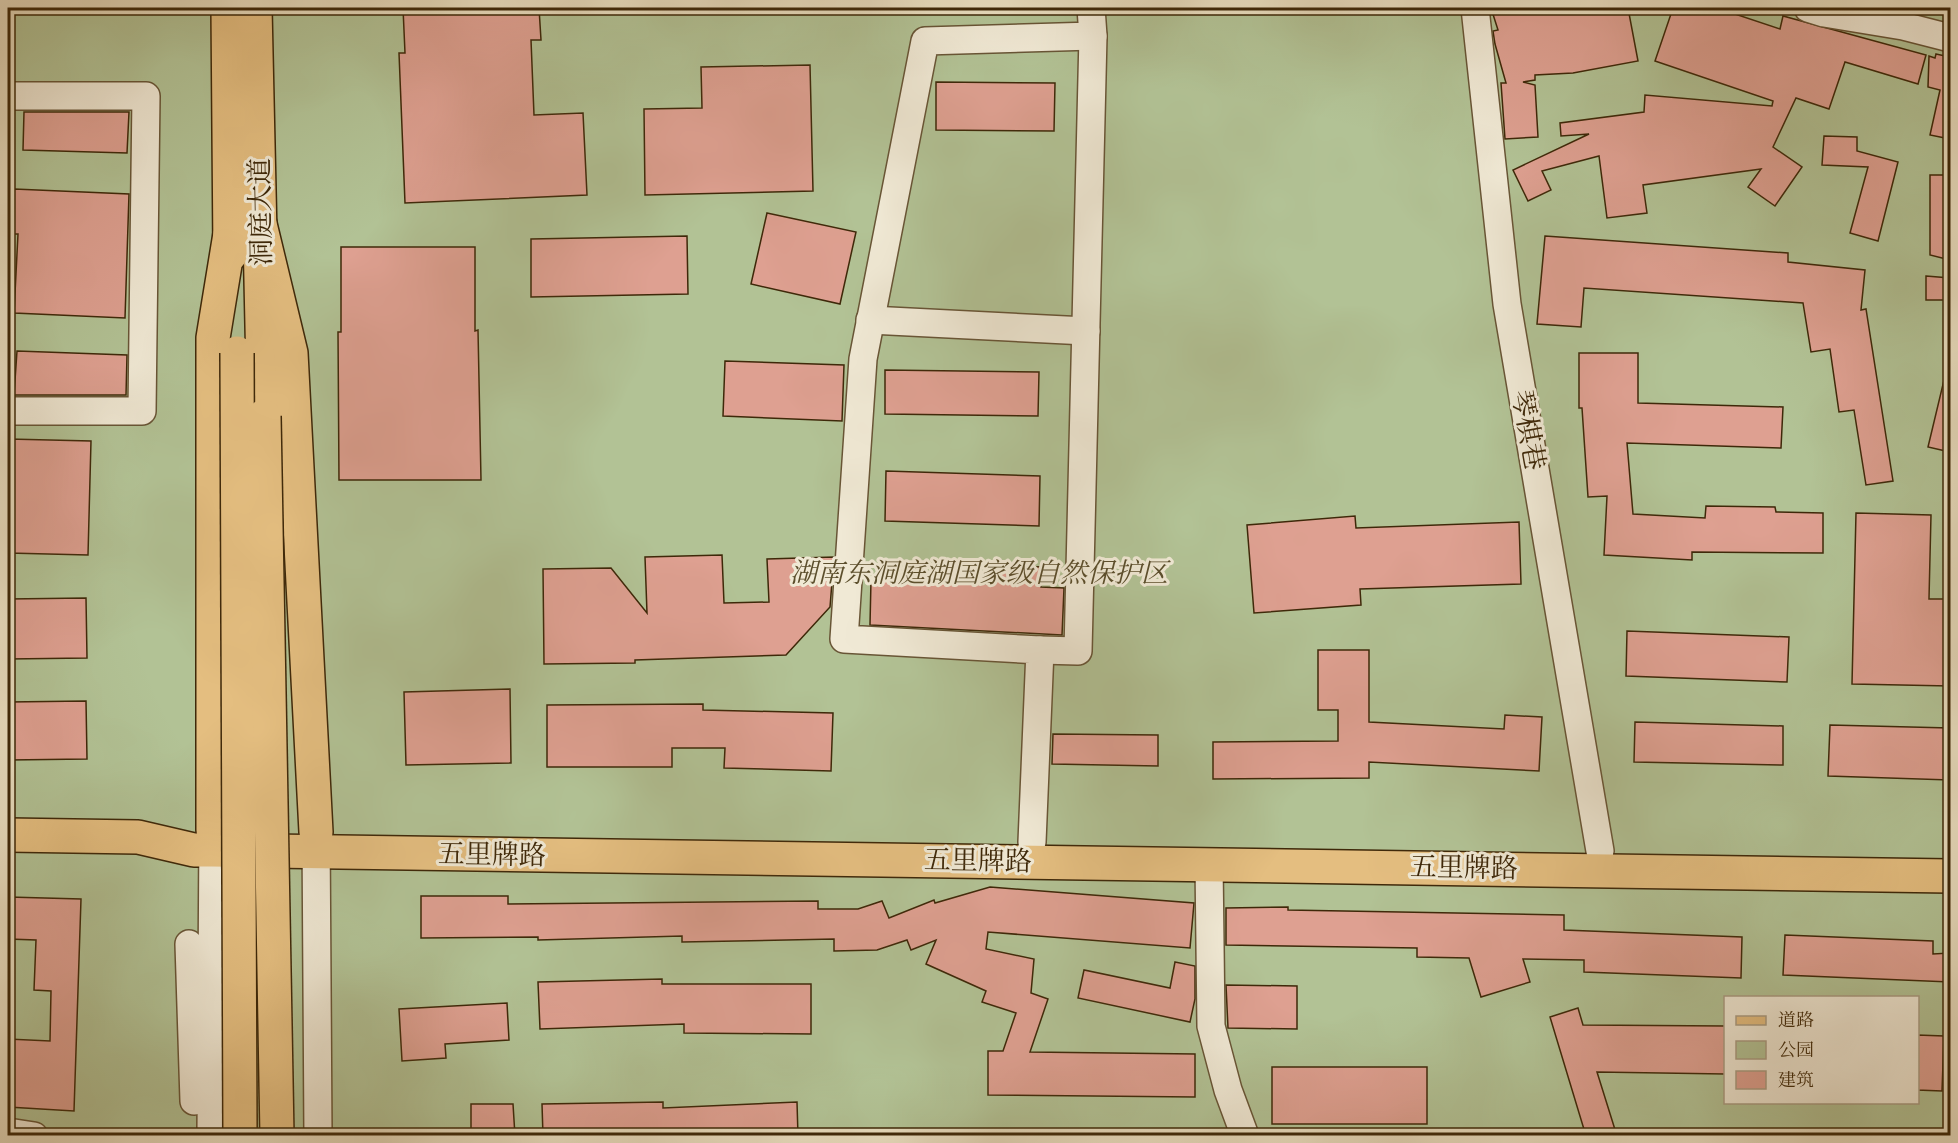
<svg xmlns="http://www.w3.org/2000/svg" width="1958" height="1143" viewBox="0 0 1958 1143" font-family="'EB Garamond','Noto Serif SC',serif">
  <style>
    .green { fill: #b2c295; stroke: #78754f; stroke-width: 1.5; fill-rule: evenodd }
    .building { fill: #dea091; stroke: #3e2809; stroke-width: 1.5 }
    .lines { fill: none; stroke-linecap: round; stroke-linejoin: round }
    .minor-casing { stroke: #685536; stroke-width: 30 }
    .major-casing { stroke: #3e2809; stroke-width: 36 }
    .minor { stroke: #f0e9d5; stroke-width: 27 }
    .major { stroke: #e4be80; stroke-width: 33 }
    .major-bridge-casing { stroke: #3e2809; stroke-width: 36; stroke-linecap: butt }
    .major-bridge { stroke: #e4be80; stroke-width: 33 }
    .labels { text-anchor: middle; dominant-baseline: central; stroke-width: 6; stroke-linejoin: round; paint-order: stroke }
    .street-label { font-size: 27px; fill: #3e2809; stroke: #f0e9d5 }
    .park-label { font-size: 27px; font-style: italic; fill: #5b4e2c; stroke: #f0e9d5 }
  </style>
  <rect width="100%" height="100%" fill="#e8ddbf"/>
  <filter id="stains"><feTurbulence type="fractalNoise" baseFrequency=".00333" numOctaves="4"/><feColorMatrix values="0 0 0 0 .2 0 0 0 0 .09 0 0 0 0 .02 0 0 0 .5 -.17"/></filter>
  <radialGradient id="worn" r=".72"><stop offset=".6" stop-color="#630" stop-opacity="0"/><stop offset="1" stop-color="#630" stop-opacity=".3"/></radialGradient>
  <path class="green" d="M8,8H1950V1135H8ZM1726,998H1918V1102H1726Z"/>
  <g class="building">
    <polygon points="403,8 539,8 541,40 531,40 534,115 583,113 587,195 405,203 399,53 405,53"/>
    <polygon points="1491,8 1628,8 1638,61 1573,73 1535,75 1535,80 1523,82 1535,85 1538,137 1505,139 1501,83 1506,83 1495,44 1493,31 1498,30"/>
    <polygon points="1673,8 1717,8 1780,29 1783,16 1926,55 1918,84 1845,62 1829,109 1796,98 1773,147 1802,167 1775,206 1748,187 1761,169 1643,185 1647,213 1607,218 1599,156 1542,171 1551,190 1528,201 1513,170 1589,134 1561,136 1560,123 1644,112 1645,95 1772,106 1773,101 1655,61"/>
    <polygon points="1936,54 1950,57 1950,139 1930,135 1940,90 1928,87 1929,56 1935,58"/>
    <polygon points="810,65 813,191 645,195 644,109 702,108 701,67"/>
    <polygon points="936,82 1055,83 1054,131 936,130"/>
    <polygon points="24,112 129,112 127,153 23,150"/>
    <polygon points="1824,136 1857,137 1857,151 1898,162 1878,241 1850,233 1868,167 1822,165"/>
    <polygon points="1930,175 1950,175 1950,260 1930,255"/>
    <polygon points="14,189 129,194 125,318 14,313 18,234 12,234"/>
    <polygon points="767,213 856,232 840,304 751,284"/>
    <polygon points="687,236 688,294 531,297 531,239"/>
    <polygon points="1545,236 1788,253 1788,262 1865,270 1861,310 1866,309 1893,481 1866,485 1854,410 1839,412 1830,349 1811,352 1803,303 1584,288 1581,327 1537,324"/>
    <polygon points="341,247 475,247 475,331 478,330 481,480 339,480 338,332 341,332"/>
    <polygon points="1926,276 1950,278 1950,300 1926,300"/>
    <polygon points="17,351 127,355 126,395 14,395"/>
    <polygon points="1579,353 1638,353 1638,403 1783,407 1781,448 1627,443 1633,514 1705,518 1706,506 1775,507 1776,512 1823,513 1823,553 1692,552 1692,560 1604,555 1607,496 1588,497 1582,408 1579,408"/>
    <polygon points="725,361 844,365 842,421 723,416"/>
    <polygon points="885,370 1039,372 1038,416 885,414"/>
    <polygon points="1944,380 1950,381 1950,452 1928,447"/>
    <polygon points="8,439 91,441 88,555 8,553"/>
    <polygon points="886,471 1040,476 1039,526 885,521"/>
    <polygon points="1856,513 1931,515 1929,599 1950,599 1950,686 1852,684"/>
    <polygon points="1355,516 1356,528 1519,522 1521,584 1360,589 1361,605 1254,613 1247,525"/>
    <polygon points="722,555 724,603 769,602 767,559 834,557 830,607 786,655 635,660 635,663 544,664 543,569 611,568 647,613 645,557"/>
    <polygon points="990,565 1042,567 1041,587 1064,588 1062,635 870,625 871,580 989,584"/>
    <polygon points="86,598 87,658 8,659 8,599"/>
    <polygon points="1627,631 1789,637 1787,682 1626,676"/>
    <polygon points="1318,650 1369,650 1369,722 1504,729 1505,715 1542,717 1539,771 1369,762 1369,778 1213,779 1213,742 1338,741 1338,710 1318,710"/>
    <polygon points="510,689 511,763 406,765 404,692"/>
    <polygon points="86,701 87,759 8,760 8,702"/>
    <polygon points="703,704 703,710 833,713 831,771 724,768 725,748 672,748 672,767 547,767 547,705"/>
    <polygon points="1635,722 1783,726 1783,765 1634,762"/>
    <polygon points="1830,725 1950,728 1950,780 1828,776"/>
    <polygon points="1053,734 1158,735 1158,766 1052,764"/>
    <polygon points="990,887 1194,903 1190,948 988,932 986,949 1034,959 1031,993 1048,999 1030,1052 1195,1054 1195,1097 988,1095 988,1051 1003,1051 1016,1013 982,1002 986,991 926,964 936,940 911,950 907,940 877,950 834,951 834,939 682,942 682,936 538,940 538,937 421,938 421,896 508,896 508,904 818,901 818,909 858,909 882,901 889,918 934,900 935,903"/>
    <polygon points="8,897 81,899 74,1111 8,1107 8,1039 50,1041 51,991 34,990 36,940 8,939"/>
    <polygon points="1288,907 1288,910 1564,915 1564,930 1742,937 1741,978 1584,972 1584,960 1523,959 1530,982 1481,997 1469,958 1417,957 1417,948 1226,945 1226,908"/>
    <polygon points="1785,935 1933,941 1933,954 1950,953 1950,982 1783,975"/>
    <polygon points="1175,962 1195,966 1195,999 1190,1022 1078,998 1084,970 1170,988"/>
    <polygon points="662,979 662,984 811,984 811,1034 684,1033 684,1024 540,1029 538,982"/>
    <polygon points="1226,985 1297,986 1297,1029 1228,1028"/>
    <polygon points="507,1003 509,1040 445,1044 446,1058 402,1061 399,1009"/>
    <polygon points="1578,1008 1583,1025 1725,1026 1725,1074 1597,1072 1617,1136 1586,1136 1550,1017"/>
    <polygon points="1917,1035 1944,1036 1942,1091 1917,1090"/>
    <rect x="1272" y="1067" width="155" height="57"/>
    <polygon points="663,1102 663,1108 797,1102 798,1136 543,1136 542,1104"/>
    <polygon points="471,1104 513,1104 515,1136 471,1136"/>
  </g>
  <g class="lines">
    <defs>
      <g id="minor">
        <polyline points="1475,8 1507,304 1600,851"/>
        <polyline points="1808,8 1824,13 1903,26 1950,38"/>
        <polyline points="8,96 146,96 142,411 8,411"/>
        <polyline points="870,320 1086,331"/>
        <polyline points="1040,650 1078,651 1093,36"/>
        <polyline points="316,832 318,1136"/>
        <polyline points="1032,842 1040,650 844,639 863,359 925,41 1093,36 1091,8"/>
        <polyline points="1209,863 1211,1026 1228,1090 1245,1136"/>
        <polyline points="189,944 194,1101"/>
        <polyline points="8,1132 34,1136"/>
        <polyline points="211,1136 213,831"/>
      </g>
      <g id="major">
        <polyline points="228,8 230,255"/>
        <polyline points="255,8 264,416"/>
        <polyline points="260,224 291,353 316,832"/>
        <polyline points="213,830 213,338 230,234"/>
        <polyline points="8,835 138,837 194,850 212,850 1950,876"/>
      </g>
    </defs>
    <use href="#minor" class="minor-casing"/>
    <use href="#major" class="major-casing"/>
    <use href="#minor" class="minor"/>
    <use href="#major" class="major"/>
    <defs>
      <g id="major-bridge">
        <polyline points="237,353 240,1136"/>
        <polyline points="264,416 277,1136"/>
      </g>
    </defs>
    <use href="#major-bridge" class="major-bridge-casing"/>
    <use href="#major-bridge" class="major-bridge"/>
  </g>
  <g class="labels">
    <g class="street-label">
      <text transform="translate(260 212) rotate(-91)">洞庭大道</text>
      <text transform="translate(1529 430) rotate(80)">琴棋巷</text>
      <text transform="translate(492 854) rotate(1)">五里牌路</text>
      <text transform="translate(978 860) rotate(1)">五里牌路</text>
      <text transform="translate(1464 867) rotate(1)">五里牌路</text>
    </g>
    <g class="park-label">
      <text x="979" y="572">湖南东洞庭湖国家级自然保护区</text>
    </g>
  </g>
  <rect width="1958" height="1143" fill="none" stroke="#e8ddbf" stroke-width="30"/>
  <rect x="9" y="9" width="1940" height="1125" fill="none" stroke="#3e2809" stroke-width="3"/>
  <rect x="15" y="15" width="1928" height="1113" fill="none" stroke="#3e2809" stroke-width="1.5"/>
  <rect x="1724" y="996" width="195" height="108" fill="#f0e9d5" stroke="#a99c83" stroke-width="1.5"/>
  <rect x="1736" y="1016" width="30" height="9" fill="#e4be80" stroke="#a99c83" stroke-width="1.5"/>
  <text x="1778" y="1026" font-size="18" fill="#3e2809">道路</text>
  <rect x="1736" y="1041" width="30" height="18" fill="#b2c295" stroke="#a99c83" stroke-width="1.5"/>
  <text x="1778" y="1056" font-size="18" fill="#3e2809">公园</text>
  <rect x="1736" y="1071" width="30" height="18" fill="#dea091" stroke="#a99c83" stroke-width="1.5"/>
  <text x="1778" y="1086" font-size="18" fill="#3e2809">建筑</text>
  <rect width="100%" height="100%" filter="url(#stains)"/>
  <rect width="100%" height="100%" fill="url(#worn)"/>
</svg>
